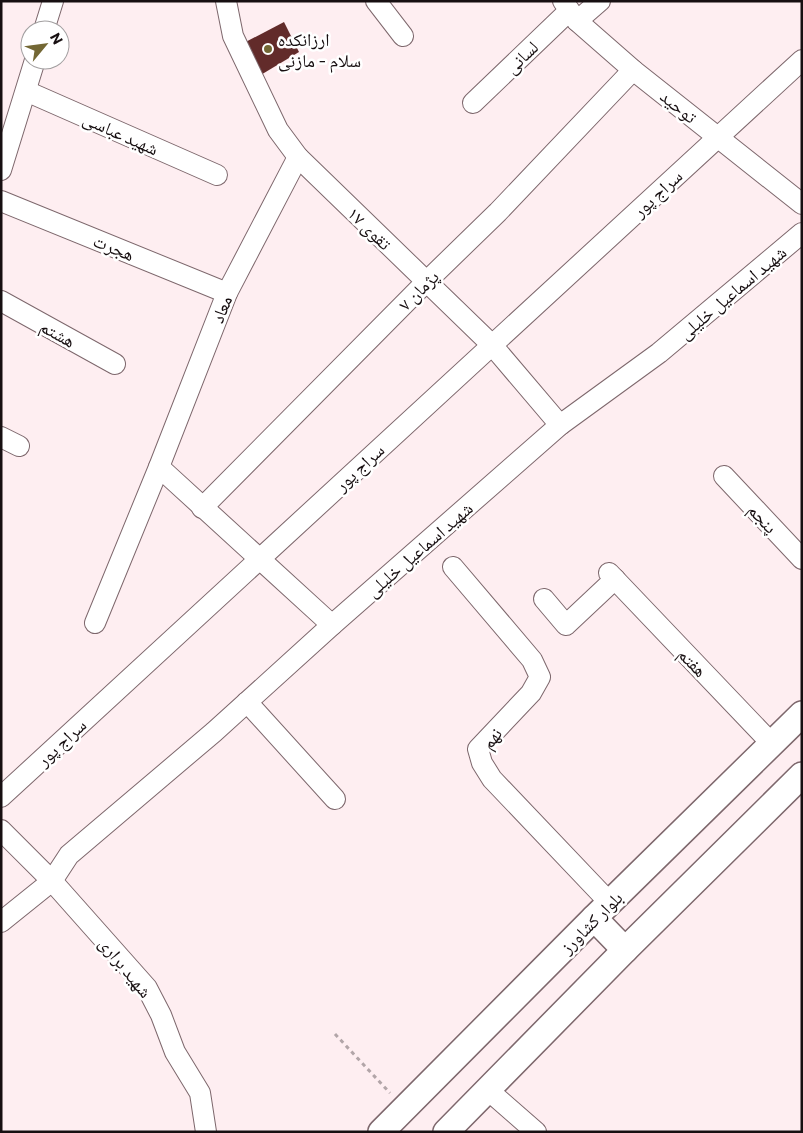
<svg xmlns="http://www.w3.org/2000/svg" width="803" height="1133" viewBox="0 0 803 1133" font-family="Commissioner,'Noto Naskh Arabic',sans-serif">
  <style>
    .building { fill: #622b2a }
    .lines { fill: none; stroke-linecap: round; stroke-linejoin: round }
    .minor-casing { stroke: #7d676c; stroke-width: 22 }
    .major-casing { stroke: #7d676c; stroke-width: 28 }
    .path { stroke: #b2a5a8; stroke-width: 3; stroke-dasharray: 4 4; stroke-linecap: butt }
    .minor { stroke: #fff; stroke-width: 20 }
    .major { stroke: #fff; stroke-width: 25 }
    .poi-dot { fill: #736734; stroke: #fff; stroke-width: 2 }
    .labels { text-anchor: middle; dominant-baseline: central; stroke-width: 5; stroke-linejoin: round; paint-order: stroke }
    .poi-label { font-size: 18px; fill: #170f11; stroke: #fff; text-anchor: start }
    .street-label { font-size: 18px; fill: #170f11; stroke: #fff }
  </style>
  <rect width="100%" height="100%" fill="#feeef1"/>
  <polygon class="building" points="284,22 299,52 254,79 238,46"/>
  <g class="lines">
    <defs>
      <g id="minor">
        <polyline points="226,1 233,36 278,130 298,157 492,345 560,425"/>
        <polyline points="376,1 403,36"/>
        <polyline points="563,1 577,21 633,70 802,204"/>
        <polyline points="577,21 600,1"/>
        <polyline points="44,30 53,1"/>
        <polyline points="26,91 217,175"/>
        <polyline points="473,103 569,11"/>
        <polyline points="1,170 35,60"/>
        <polyline points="1,201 227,293"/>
        <polyline points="1,301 115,364"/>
        <polyline points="1,437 19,446"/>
        <polyline points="159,467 332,625"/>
        <polyline points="724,476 802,559"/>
        <polyline points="202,508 426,282 498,212 633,70"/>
        <polyline points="453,567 532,660 540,677 531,693 478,749 482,763 492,779 610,903"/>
        <polyline points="609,573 772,744"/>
        <polyline points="544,599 566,625 615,579"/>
        <polyline points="95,623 159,467 227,293 298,157"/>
        <polyline points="247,702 335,799"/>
        <polyline points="1,797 802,60"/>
        <polyline points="1,830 52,881 147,988 161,1015 175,1052 200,1093 206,1132"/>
        <polyline points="1,922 52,881 69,855 214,732 332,625 560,425 659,353 802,233"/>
        <polyline points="488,1090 536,1132"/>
      </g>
      <g id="major">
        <polyline points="594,918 625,950"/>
        <polyline points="381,1132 594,918 802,714"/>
        <polyline points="446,1132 625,950 802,775"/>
      </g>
    </defs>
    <use href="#minor" class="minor-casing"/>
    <use href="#major" class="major-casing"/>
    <polyline class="path" points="335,1034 390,1093"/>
    <use href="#minor" class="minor"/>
    <use href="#major" class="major"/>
  </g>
  <circle class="poi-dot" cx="268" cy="49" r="5"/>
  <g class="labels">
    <g class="poi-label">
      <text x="278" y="39">ارزانکده<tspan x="278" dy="21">سلام - مازنی</tspan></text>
    </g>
    <g class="street-label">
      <text transform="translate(521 57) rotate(-44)">لسانی</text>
      <text transform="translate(679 106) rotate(39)">توحید</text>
      <text transform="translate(121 133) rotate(24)">شهید عباسی</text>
      <text transform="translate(657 193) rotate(-43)">سراج پور</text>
      <text transform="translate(370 228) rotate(44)">تقوی ۱۷</text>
      <text transform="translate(114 247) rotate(22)">هجرت</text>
      <text transform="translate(418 290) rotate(-45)">پژمان ۷</text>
      <text transform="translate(732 292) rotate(-40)">شهید اسماعیل خلیلی</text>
      <text transform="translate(221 309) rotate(-68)">معاد</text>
      <text transform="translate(58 333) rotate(29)">هشتم</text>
      <text transform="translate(359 467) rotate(-43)">سراج پور</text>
      <text transform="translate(763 518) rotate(47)">پنجم</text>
      <text transform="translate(419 549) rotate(-41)">شهید اسماعیل خلیلی</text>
      <text transform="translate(693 662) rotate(46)">هفتم</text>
      <text transform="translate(491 738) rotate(-53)">نهم</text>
      <text transform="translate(61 742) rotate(-43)">سراج پور</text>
      <text transform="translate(591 922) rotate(-45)">بلوار کشاورز</text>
      <text transform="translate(126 967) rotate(51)">شهید براری</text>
    </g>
  </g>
  <rect width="803" height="1133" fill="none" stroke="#170f11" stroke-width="5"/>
  <g transform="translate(45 45) rotate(61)"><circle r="24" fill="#ffffff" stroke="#a29fa0"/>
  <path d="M0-4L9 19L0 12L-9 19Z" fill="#736734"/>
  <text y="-8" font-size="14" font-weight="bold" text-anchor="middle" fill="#170f11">N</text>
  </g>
</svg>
